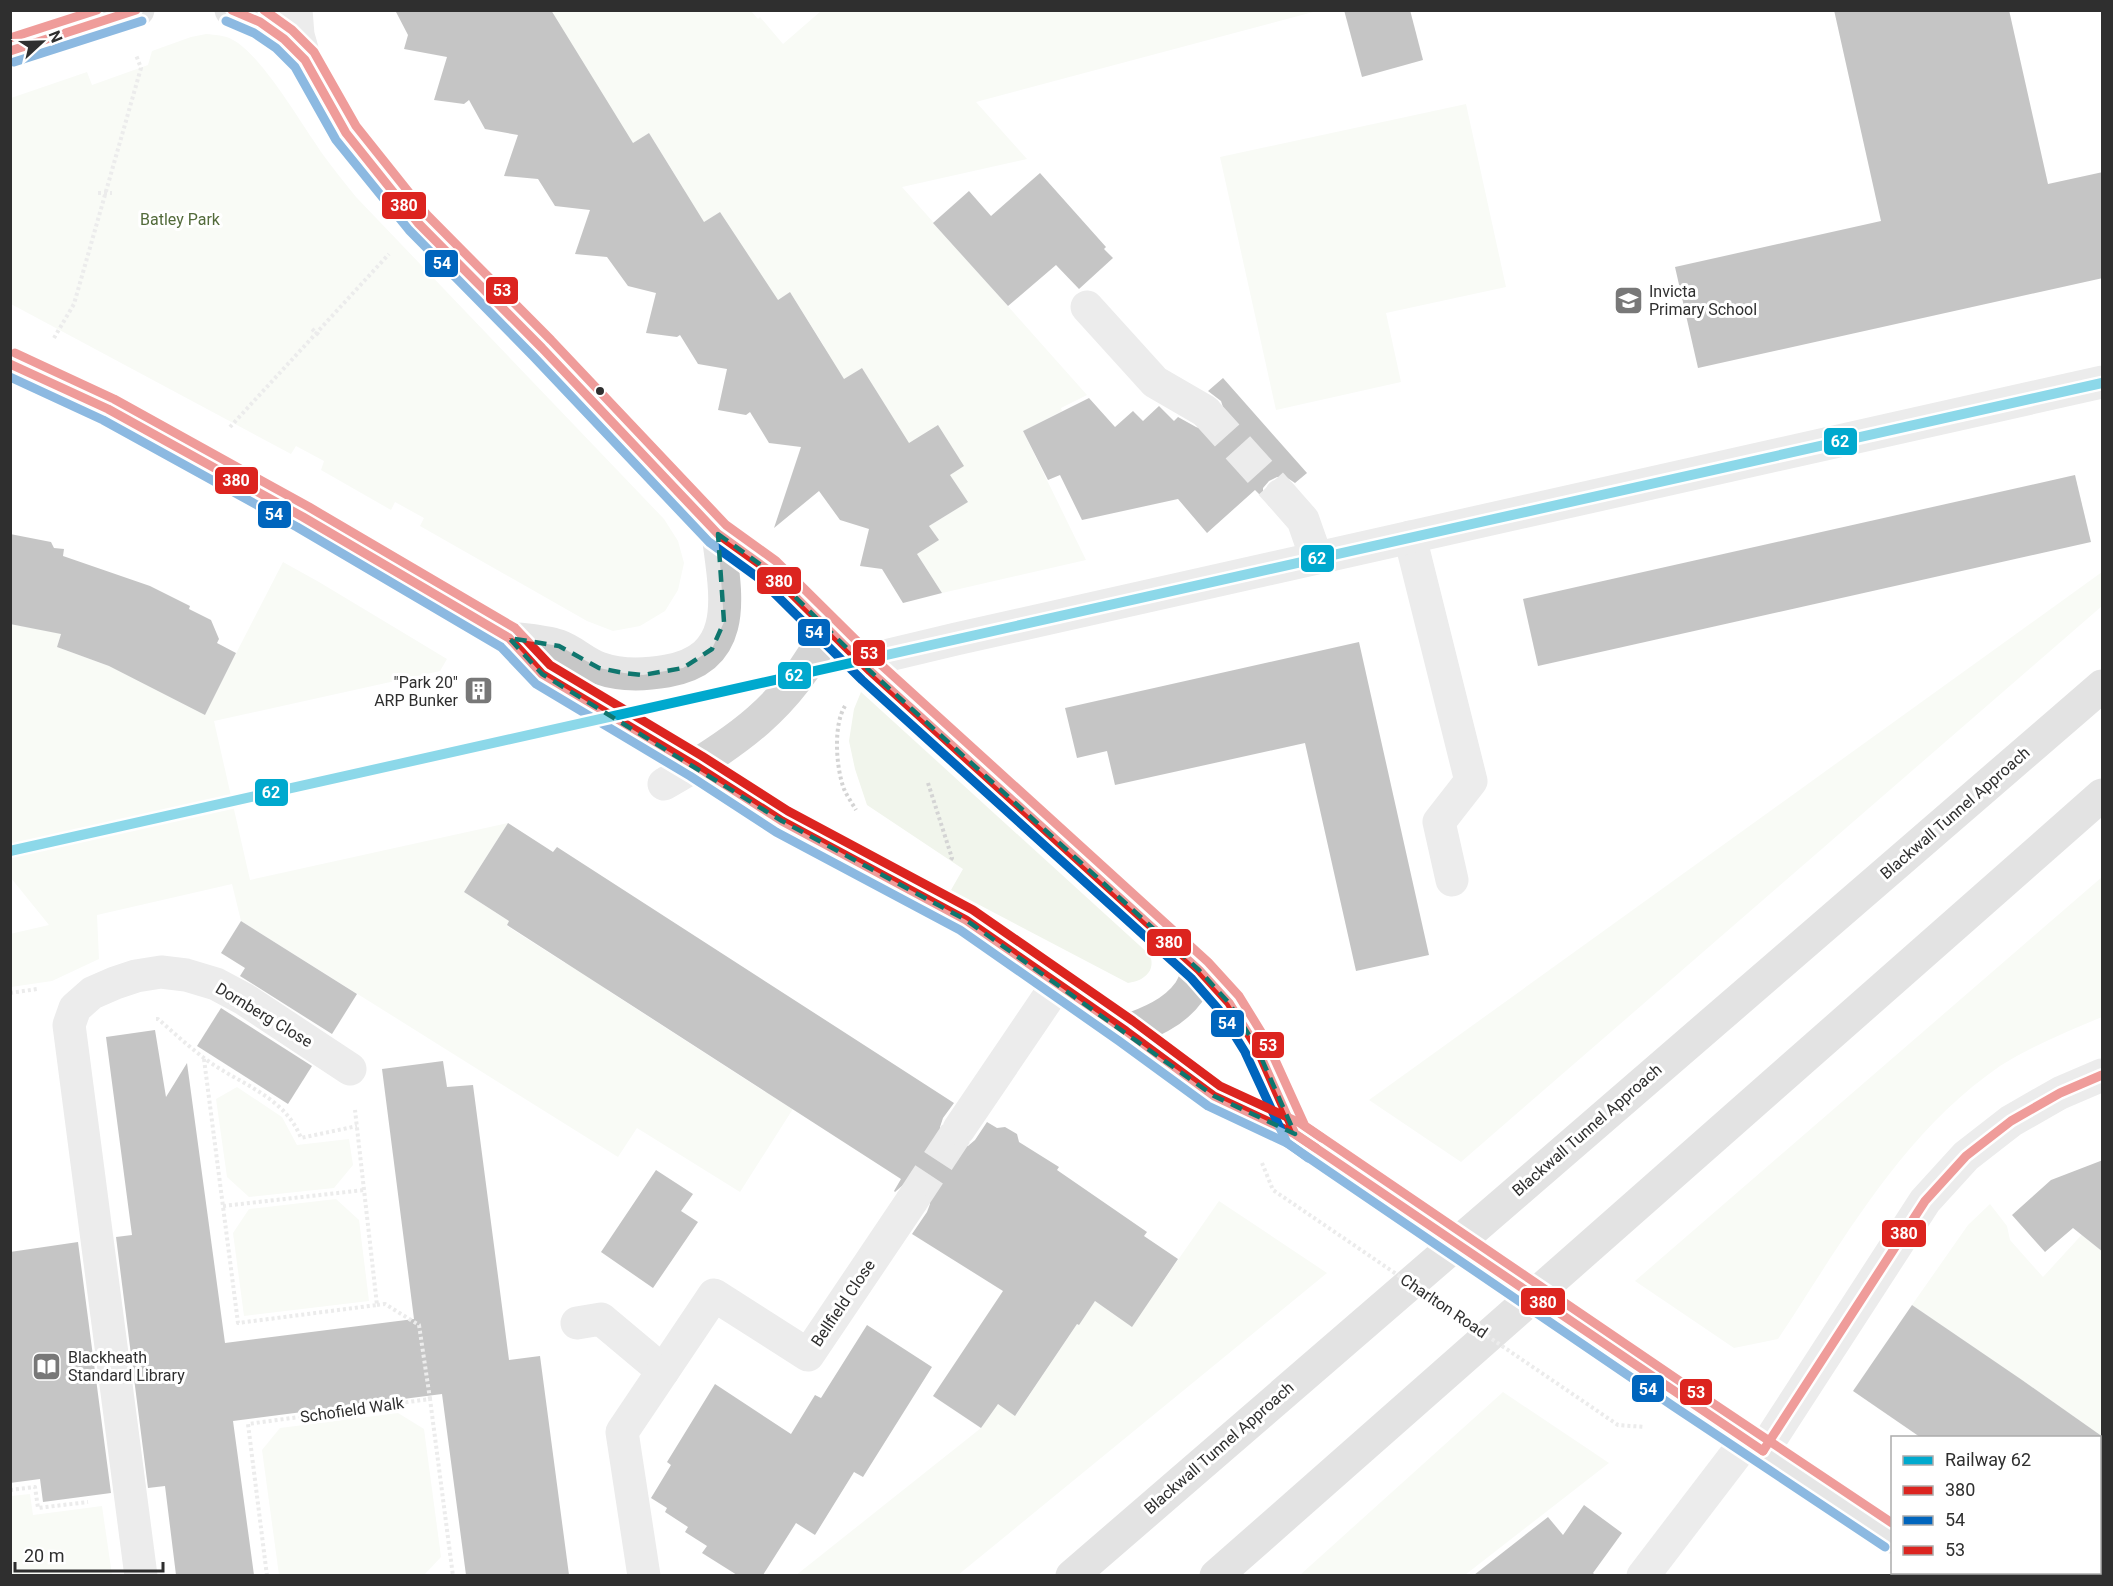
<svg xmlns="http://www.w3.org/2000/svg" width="2113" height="1586" viewBox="0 0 2113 1586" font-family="Roboto,sans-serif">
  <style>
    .green { fill: #f1f5ec }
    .building { fill: #7f7f7f }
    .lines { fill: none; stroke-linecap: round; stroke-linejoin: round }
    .minor-tunnel { stroke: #d5d5d5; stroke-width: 33; stroke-dasharray: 33 16; stroke-linecap: butt }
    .path { stroke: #d4d4d4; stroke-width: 4; stroke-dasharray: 3 3; stroke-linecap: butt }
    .minor { stroke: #d4d4d4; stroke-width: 33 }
    .major { stroke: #c7c7c7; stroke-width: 33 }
    .highway { stroke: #c1c1c1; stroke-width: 33 }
    .path-bridge { stroke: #d4d4d4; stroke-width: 4; stroke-dasharray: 3 3; stroke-linecap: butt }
    .major-bridge { stroke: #c7c7c7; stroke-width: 33 }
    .bus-1-casing { stroke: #fff; stroke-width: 14 }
    .bus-2-casing { stroke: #fff; stroke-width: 14 }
    .bus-3-casing { stroke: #fff; stroke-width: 14 }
    .bus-1 { stroke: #dc241f; stroke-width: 9 }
    .bus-2 { stroke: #0065bd; stroke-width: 9 }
    .bus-3 { stroke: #dc241f; stroke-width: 9 }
    .rail-1-casing { stroke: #fff; stroke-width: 15 }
    .rail-1 { stroke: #00a9ce; stroke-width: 10 }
    .marked { fill: none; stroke: #0f766e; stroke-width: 4.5; stroke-dasharray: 12 8; stroke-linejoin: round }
    .bus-dot { fill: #2f2f2f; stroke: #fff; stroke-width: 2 }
    .labels { text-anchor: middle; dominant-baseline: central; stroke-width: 6; stroke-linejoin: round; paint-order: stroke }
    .park-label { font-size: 16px; fill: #536b3b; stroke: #fff }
    .poi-label { font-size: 16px; fill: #2f2f2f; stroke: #fff; text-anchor: start }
    .street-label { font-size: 16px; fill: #2f2f2f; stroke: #fff }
    .line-badge { stroke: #fff; stroke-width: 2 }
    .badge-label { font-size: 16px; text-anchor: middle; font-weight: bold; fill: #fff }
  </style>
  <rect width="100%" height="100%" fill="#fff"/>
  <g class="green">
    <polygon points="528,11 751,11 758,19 760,17 783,44 821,11 1317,11 976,102 1027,159 902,187 1087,395 1061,408 1062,411 1023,431 1086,560 942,593 917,554 938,540 929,526 967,502 950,475 963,466 938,426 871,468 897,425 862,368 824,392 824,346 790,292 752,316 720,212 682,236 646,215 685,191 649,133 611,157"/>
    <path d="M206,34C215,35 225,35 233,40C262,55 303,127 324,156C334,170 345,183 356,197L664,519L678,541L684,563L678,590L665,611L640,626L613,631L587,621L420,526L424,518L395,502L391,510L321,470L324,461L296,446L291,454L11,304V98L87,72L92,85L148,65L152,51L191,37Z"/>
    <polygon points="1466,104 1506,287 1386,313 1401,382 1276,410 1220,157"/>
    <polygon points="283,562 319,582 447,659 440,671 214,721 250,880 508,823 464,892 509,921 507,926 565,963 579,943 607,990 666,1028 765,1092 805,1090 740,1192 637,1128 618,1157 241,921 232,884 97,915 99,959 52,981 11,987 10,934 49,925 11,878 11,624 61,633 57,647 112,667 205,714"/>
    <polygon points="2102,572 2102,606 1461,1162 1369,1100"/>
    <path d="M861,692L1150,955C1156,971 1144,981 1128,983L951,890L963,869L867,805L855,769L849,741L854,709Z"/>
    <path d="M2102,877V1017C2068,1031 2032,1046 2000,1066C1901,1134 1843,1241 1778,1339L1734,1348L1635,1281Z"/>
    <polygon points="237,1087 282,1117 297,1145 349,1139 353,1165 334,1188 249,1197 227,1177 216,1099"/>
    <polygon points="336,1199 359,1220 369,1301 244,1316 233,1233 249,1209"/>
    <polygon points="1219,1201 1327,1273 958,1575 795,1576 981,1428 998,1404 1016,1415 1077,1324 1079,1325 1095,1301 1132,1326"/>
    <polygon points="1990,1204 2007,1226 2010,1240 2043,1277 2098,1217 2102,1220 2102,1437 2075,1418 2060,1437 2035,1437 1980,1352 1912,1305 1968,1225"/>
    <polygon points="1503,1392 1609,1463 1465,1575 1300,1575"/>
    <polygon points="398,1413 424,1429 441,1557 424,1575 279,1575 262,1450 280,1428"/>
    <polygon points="30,1494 33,1515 102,1506 112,1575 11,1575 11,1496"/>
  </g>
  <g class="building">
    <polygon points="395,10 551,10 633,143 649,133 704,222 720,212 778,300 790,292 844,379 862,368 909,443 938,425 964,466 950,475 968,502 929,526 939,540 917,554 942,593 903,603 882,569 860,566 869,529 840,520 819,491 774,528 801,447 769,443 750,412 746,415 718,410 727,369 698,364 680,335 677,337 646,333 656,293 628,286 607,257 575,254 590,210 555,206 538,179 504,176 518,135 485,129 469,100 464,104 434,100 447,57 404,49 408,35"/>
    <polygon points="1344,10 1410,10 1423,60 1362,77"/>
    <polygon points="1834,10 2009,10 2048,184 2103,172 2103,278 1698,368 1675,267 1881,221"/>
    <polygon points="1040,173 1106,247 1104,249 1113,258 1079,289 1056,265 1008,306 933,223 969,191 991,216"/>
    <polygon points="1223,378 1307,473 1295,483 1286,477 1277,477 1269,481 1263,488 1263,498 1255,490 1207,533 1178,499 1082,520 1060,475 1048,480 1023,431 1089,398 1115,427 1133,411 1143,421 1159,406 1174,421 1178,417 1196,427 1204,430 1214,427 1221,420 1224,410 1221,401 1208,391"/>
    <polygon points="2075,475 2091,542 1538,666 1523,599"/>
    <polygon points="10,534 51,542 54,548 64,549 63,556 150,586 190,606 189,609 211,620 219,639 217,643 236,653 205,715 109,666 57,647 61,634 10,624"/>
    <polygon points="1359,642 1429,955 1356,971 1305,743 1115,785 1107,751 1077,758 1065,708"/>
    <polygon points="508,823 553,852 557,847 954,1103 943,1118 940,1127 942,1137 949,1145 958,1148 968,1146 975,1140 987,1122 997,1128 1005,1127 1017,1134 1019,1142 1059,1167 1057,1170 1147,1232 1144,1236 1178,1259 1132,1327 1095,1301 1079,1325 1077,1324 1015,1416 998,1404 981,1428 933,1396 1003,1291 912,1234 927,1212 930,1204 928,1194 922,1187 912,1183 903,1185 895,1192 894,1191 901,1179 507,925 509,921 464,892"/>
    <polygon points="241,921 357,994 332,1034 240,976 245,968 221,953"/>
    <polygon points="221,1008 312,1066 288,1104 197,1046"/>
    <polygon points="155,1030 166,1097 187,1063 225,1343 414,1319 382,1069 443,1061 447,1087 473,1085 509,1360 540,1356 569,1575 466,1575 442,1394 233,1421 254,1575 176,1575 165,1486 148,1488 116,1237 132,1235 106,1037"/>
    <polygon points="2103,1160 2103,1252 2073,1228 2045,1252 2012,1215 2051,1180"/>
    <polygon points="656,1170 693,1194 681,1211 698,1222 653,1288 601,1252"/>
    <polygon points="78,1242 111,1493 43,1502 40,1479 10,1483 10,1252"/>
    <polygon points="1912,1305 2022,1380 2103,1437 1920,1437 1853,1391"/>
    <polygon points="867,1325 932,1367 863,1477 854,1472 815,1535 796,1523 763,1575 737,1575 702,1553 707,1546 685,1532 688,1527 665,1512 667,1508 651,1498 671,1465 667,1462 715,1384 791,1434 815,1395 821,1398"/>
    <polygon points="1584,1505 1622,1533 1593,1573 1595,1575 1474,1575 1548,1517 1563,1535"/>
  </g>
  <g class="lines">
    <g class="minor-tunnel">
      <polyline points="1205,411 1281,495"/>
      <polyline points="911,1202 959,1129"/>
    </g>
    <g class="path">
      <polyline points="98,193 112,193"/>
      <polyline points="312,329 321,337"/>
      <polyline points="54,338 74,304 141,68 136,55"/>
      <polyline points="230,427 389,254"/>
      <path d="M845,706C833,725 836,768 844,789C847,796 852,803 856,810"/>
      <polyline points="928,783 952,858 949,862"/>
      <polyline points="10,993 37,989"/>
      <path d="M156,1019H158C173,1032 188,1046 204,1058C238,1084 284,1095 301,1138L357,1126"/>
      <polyline points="204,1059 238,1323 377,1305 355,1110"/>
      <polyline points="223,1206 364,1190"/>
      <polyline points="377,1305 385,1304 419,1325 430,1399"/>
      <polyline points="10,1490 35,1487 38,1508 88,1502"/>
      <polyline points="267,1576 248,1424 430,1399 453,1576"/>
    </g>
    <g class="minor">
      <polyline points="296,10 298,35 305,60"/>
      <polyline points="1087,307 1155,382 1205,411"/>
      <polyline points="1281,495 1303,520 1316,557"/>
      <polyline points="1410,537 1471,781 1439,822 1452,880"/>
      <polyline points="870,671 889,655 956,639 2102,382"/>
      <path d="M664,784C737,742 787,708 827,631"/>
      <polyline points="959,1129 1058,983"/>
      <polyline points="577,1323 601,1319 663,1371 714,1295 808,1355 911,1202"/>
      <polyline points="1763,1451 1925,1201 1966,1156 2011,1121 2060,1093 2102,1075"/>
      <polyline points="141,1576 69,1025 75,1008 92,993 115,983 136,976 161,972 186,975 216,984 244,999 350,1069"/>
      <polyline points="644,1576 622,1432 663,1371"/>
      <polyline points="1643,1576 1747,1440"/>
    </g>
    <g class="major">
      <polyline points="231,10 260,22 284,39 305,60 346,133 418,223 542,348 718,534 768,570 870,671 1199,970 1229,1003 1256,1046 1295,1134"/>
      <polyline points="10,51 138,10"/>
      <polyline points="10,364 108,409 303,517 509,638 542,674 696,766 782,821 966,920 1126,1031 1214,1096 1295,1134"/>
      <path d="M509,638C525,640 544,641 559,646C573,651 585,663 599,668C621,676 644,675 667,671C742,658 725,591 718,534"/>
      <path d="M1126,1031C1149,1023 1174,1013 1189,992C1194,985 1196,977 1199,970"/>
      <polyline points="1680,1396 1892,1537"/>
      <polyline points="1941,1572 1945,1576"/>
    </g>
    <g class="highway">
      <polyline points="1072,1576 2102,686"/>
      <polyline points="1216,1576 2102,795"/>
    </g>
    <polyline class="path-bridge" points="1262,1163 1273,1190 1618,1425 1645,1427"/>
    <polyline class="major-bridge" points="1295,1134 1680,1396"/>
    <defs>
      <g id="bus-1">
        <polyline points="232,10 260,22 284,39 305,60 346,133 418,223 542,348 718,534 768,570 870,671 1199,970 1229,1003 1256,1046 1295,1134 1763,1451"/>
        <polyline points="10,51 136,10"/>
        <polyline points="10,364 108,409 303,517 509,638 542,674 696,766 782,821 966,920 1126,1031 1214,1096 1295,1134 1316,1148"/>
        <polyline points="1763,1451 1925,1201 1966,1156 2011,1121 2060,1093 2102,1075"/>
      </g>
      <g id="bus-2">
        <polyline points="226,21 254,33 276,48 295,67 336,140 409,230 533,356 709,542 760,579 862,680 1191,978 1219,1010 1245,1052 1287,1143 1673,1406 1885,1547"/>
        <polyline points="14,62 142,21"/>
        <polyline points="10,377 103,420 297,527 501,647 536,684 690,776 776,832 960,930 1119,1041 1208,1106 1289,1144 1308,1158"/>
      </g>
      <g id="bus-3">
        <polyline points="264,10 292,30 314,52 356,126 427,215 551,340 726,525 776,561 878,662 1208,962 1239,996 1266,1040 1305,1126 1687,1386 1892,1523"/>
        <polyline points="10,38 97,10"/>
        <polyline points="15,353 114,399 309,507 515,628 550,665 702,756 788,811 973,910 1133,1021 1220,1086 1300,1123 1322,1138"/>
      </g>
    </defs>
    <use href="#bus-1" class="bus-1-casing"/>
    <use href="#bus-2" class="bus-2-casing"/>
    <use href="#bus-3" class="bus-3-casing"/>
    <use href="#bus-1" class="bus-1"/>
    <use href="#bus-2" class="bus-2"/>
    <use href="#bus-3" class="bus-3"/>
    <defs>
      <polyline id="rail-1" points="10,851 2102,383"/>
    </defs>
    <use href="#rail-1" class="rail-1-casing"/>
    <use href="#rail-1" class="rail-1"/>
  </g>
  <path d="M0 0H2113V1586H0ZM718,534L768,570L870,671L1199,970L1229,1003L1256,1046L1295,1134L1214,1096L966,920L782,821L542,674L509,638L559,646L599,668L624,673L643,675L683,668L712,649L724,622Z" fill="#fff" fill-opacity=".55" fill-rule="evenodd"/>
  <path class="marked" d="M718,534L768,570L870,671L1199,970L1229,1003L1256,1046L1295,1134L1214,1096L966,920L782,821L542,674L509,638L559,646L599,668L624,673L643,675L683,668L712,649L724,622Z"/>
  <defs>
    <symbol id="school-square" viewBox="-11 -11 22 22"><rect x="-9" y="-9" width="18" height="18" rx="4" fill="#787878" stroke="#fff"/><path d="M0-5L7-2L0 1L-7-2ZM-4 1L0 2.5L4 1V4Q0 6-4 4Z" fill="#fff"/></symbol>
    <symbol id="building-square" viewBox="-11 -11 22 22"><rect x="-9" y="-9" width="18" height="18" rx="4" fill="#787878" stroke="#fff"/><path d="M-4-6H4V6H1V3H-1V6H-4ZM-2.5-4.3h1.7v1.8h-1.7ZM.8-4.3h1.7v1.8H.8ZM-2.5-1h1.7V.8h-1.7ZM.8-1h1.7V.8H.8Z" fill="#fff"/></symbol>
    <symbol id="library-square" viewBox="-11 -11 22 22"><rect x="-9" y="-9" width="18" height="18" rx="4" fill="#787878" stroke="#fff"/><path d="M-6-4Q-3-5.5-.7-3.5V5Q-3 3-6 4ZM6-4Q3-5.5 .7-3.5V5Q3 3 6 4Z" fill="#fff"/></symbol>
  </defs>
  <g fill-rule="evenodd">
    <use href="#school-square" x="1612" y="284" width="33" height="33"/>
    <use href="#building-square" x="462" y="674" width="33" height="33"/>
    <use href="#library-square" x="30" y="1350" width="33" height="33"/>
  </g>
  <circle class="bus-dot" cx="600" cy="391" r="5"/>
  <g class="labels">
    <g class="park-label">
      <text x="180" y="219">Batley Park</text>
    </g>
    <g class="poi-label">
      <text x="1649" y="291">Invicta<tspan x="1649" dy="18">Primary School</tspan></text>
      <text x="458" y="682" text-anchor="end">"Park 20"<tspan x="458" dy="18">ARP Bunker</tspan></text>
      <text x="68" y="1357">Blackheath<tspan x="68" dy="18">Standard Library</tspan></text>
    </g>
    <g class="street-label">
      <text transform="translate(1955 813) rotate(-41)">Blackwall Tunnel Approach</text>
      <text transform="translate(264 1015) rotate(31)">Dornberg Close</text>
      <text transform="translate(1587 1130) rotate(-41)">Blackwall Tunnel Approach</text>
      <text transform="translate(843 1303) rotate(-56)">Bellfield Close</text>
      <text transform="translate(1444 1306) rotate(34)">Charlton Road</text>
      <text transform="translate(352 1410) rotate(-8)">Schofield Walk</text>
      <text transform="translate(1219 1448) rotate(-41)">Blackwall Tunnel Approach</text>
    </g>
  </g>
  <g class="line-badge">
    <rect x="381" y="191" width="46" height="29" rx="6" fill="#dc241f"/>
    <rect x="424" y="249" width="35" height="29" rx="6" fill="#0065bd"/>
    <rect x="485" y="276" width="34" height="29" rx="6" fill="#dc241f"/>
    <rect x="1823" y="427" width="35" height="29" rx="6" fill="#00a9ce"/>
    <rect x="214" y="466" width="45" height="29" rx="6" fill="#dc241f"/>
    <rect x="257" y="500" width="35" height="29" rx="6" fill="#0065bd"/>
    <rect x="1300" y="544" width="35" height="29" rx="6" fill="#00a9ce"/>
    <rect x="756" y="566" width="46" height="29" rx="6" fill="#dc241f"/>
    <rect x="797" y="618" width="34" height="29" rx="6" fill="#0065bd"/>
    <rect x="852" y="639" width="34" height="28" rx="6" fill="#dc241f"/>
    <rect x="777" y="661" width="35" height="29" rx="6" fill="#00a9ce"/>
    <rect x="254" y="778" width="35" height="29" rx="6" fill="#00a9ce"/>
    <rect x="1146" y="928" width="46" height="29" rx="6" fill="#dc241f"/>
    <rect x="1210" y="1009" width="35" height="29" rx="6" fill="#0065bd"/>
    <rect x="1251" y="1031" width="34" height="28" rx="6" fill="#dc241f"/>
    <rect x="1881" y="1219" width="46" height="29" rx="6" fill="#dc241f"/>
    <rect x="1520" y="1287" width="46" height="29" rx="6" fill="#dc241f"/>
    <rect x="1631" y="1374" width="34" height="29" rx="6" fill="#0065bd"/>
    <rect x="1679" y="1378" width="34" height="28" rx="6" fill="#dc241f"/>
  </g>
  <g class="badge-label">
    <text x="404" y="211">380</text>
    <text x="442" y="269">54</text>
    <text x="502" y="296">53</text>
    <text x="1840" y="447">62</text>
    <text x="236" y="486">380</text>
    <text x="274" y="520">54</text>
    <text x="1317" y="564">62</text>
    <text x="779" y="587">380</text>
    <text x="814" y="638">54</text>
    <text x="869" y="659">53</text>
    <text x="794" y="681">62</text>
    <text x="271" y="798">62</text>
    <text x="1169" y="948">380</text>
    <text x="1227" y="1029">54</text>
    <text x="1268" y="1051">53</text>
    <text x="1904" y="1239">380</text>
    <text x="1543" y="1308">380</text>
    <text x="1648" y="1395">54</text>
    <text x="1696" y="1398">53</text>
  </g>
  <rect width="2113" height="1586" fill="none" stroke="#2f2f2f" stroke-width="24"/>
  <rect x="1891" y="1436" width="210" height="138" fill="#ffffff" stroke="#acacac" stroke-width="1.5"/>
  <rect x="1903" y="1456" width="30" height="9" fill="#00a9ce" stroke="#acacac" stroke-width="1.5"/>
  <text x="1945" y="1466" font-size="18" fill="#2f2f2f">Railway 62</text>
  <rect x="1903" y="1486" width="30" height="9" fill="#dc241f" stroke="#acacac" stroke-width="1.5"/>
  <text x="1945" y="1496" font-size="18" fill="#2f2f2f">380</text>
  <rect x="1903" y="1516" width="30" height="9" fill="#0065bd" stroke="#acacac" stroke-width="1.5"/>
  <text x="1945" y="1526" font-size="18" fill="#2f2f2f">54</text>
  <rect x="1903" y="1546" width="30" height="9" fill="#dc241f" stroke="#acacac" stroke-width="1.5"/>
  <text x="1945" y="1556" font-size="18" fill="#2f2f2f">53</text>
  <g transform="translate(42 42) rotate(68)" stroke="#ffffff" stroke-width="4.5" paint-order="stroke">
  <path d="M0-4.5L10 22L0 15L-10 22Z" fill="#2f2f2f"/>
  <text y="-9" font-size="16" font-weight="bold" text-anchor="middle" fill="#2f2f2f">N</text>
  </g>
  <path d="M15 1562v9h148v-9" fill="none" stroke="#2f2f2f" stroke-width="3"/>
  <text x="24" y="1562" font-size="18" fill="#2f2f2f" stroke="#ffffff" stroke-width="4.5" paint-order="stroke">20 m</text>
</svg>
